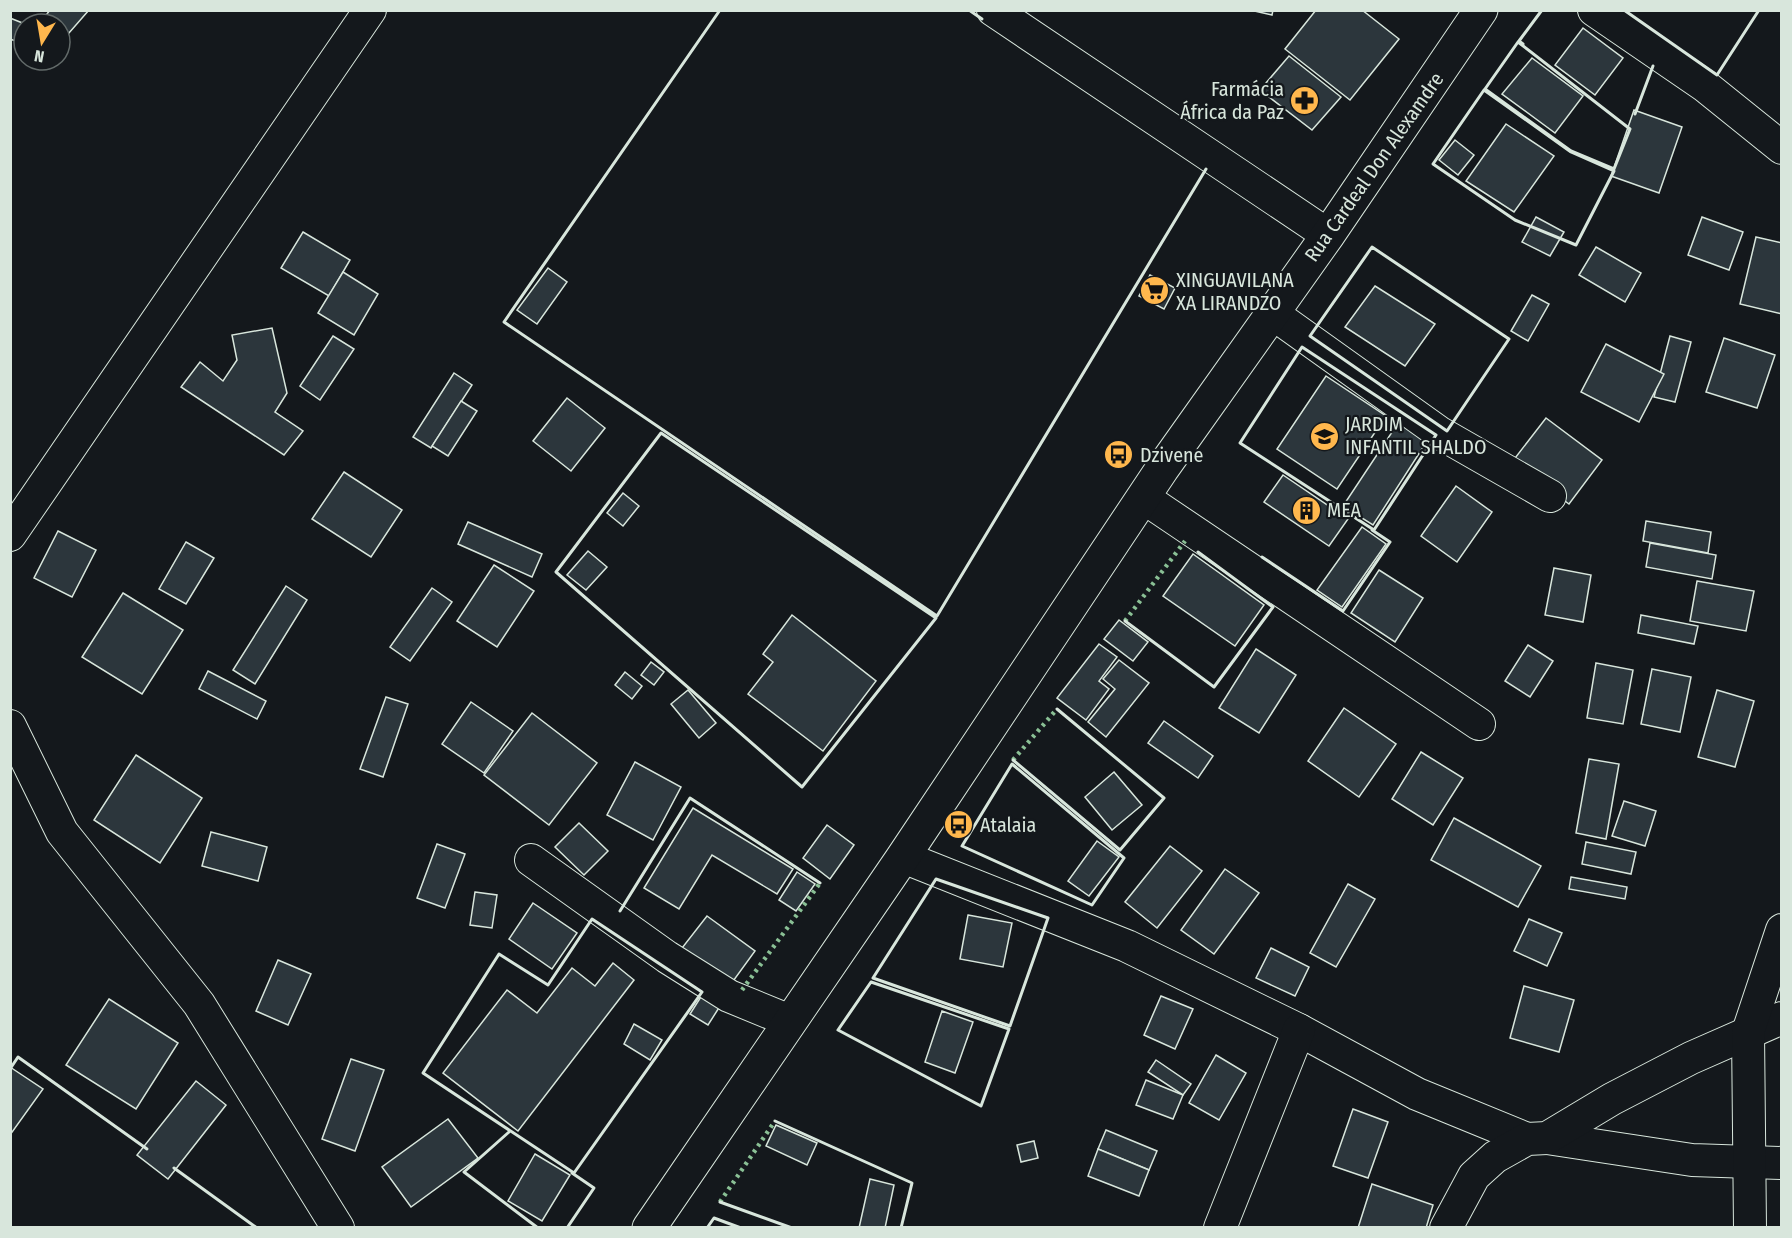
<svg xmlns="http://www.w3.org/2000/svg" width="1792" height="1238" viewBox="0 0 1792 1238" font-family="'Fira Sans Condensed',sans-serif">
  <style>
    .building { fill: #2c363c; stroke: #d8e6dc; stroke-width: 1.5 }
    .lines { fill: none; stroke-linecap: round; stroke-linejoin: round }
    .street-casing { stroke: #d8e6dc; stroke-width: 34 }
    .secondary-casing { stroke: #d8e6dc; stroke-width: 35 }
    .street { stroke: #14181c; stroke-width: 32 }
    .secondary { stroke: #14181c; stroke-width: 33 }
    .hedge { stroke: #8ac095; stroke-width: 4.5; stroke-dasharray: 3 4.5; stroke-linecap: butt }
    .wall { stroke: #d8e6dc; stroke-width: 3 }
    .labels { text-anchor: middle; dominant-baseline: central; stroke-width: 4.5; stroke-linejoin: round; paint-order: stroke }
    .poi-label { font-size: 20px; fill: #d8e6dc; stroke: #14181c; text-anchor: start }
    .street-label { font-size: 20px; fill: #d8e6dc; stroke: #14181c }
  </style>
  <rect width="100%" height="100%" fill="#14181c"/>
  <g class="building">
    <polygon points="50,10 89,10 62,41 60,24 40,23"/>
    <polygon points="1250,10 1273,10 1272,15"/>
    <polygon points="1316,10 1362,10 1399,39 1350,100 1285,49"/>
    <polygon points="10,18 25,24 18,42 10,39"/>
    <polygon points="1583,28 1623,58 1595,95 1555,65"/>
    <polygon points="1289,56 1341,97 1312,130 1260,90"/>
    <polygon points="1532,58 1583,96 1555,133 1502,94"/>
    <polygon points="1634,110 1682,127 1659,193 1611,176"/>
    <polygon points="1506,124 1554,156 1514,212 1466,181"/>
    <polygon points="1455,140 1474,155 1458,175 1439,160"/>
    <polygon points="1536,217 1564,232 1550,256 1522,242"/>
    <polygon points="1702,217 1743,232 1729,270 1688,255"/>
    <polygon points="303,232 350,260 329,296 281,268"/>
    <polygon points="1756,237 1782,243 1782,314 1740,304"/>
    <polygon points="1596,247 1641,273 1625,302 1579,275"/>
    <polygon points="548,268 567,282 537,324 517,310"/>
    <polygon points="343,272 378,294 354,335 318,313"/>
    <polygon points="1150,275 1175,288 1164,309 1139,296"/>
    <polygon points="1375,286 1435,324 1405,366 1345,327"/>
    <polygon points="1532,295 1549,304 1528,341 1511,331"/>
    <polygon points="272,328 287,393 275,412 303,431 284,455 181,387 200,362 223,381 237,360 232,335"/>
    <polygon points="333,336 354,349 320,400 300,386"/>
    <polygon points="1670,336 1691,342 1675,402 1654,397"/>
    <polygon points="1724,338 1775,355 1757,408 1706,392"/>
    <polygon points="1606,344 1664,374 1639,422 1581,392"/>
    <polygon points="454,373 472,385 431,448 413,437"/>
    <polygon points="1326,376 1386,416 1337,489 1277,449"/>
    <polygon points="567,398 605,428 571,471 533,441"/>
    <polygon points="461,401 477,411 448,456 432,446"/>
    <polygon points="1402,417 1431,435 1373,525 1343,506"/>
    <polygon points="1546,418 1602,460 1569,504 1512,462"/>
    <polygon points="344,472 402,510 371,557 312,519"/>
    <polygon points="1283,475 1348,519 1329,546 1264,502"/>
    <polygon points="1456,486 1492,512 1457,562 1421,536"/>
    <polygon points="623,493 639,506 623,526 607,513"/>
    <polygon points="1646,521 1711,532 1708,553 1643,541"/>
    <polygon points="468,522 542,554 532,577 458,544"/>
    <polygon points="1362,527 1386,544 1342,607 1317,590"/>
    <polygon points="58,531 96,550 72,597 34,578"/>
    <polygon points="186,542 214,558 186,604 159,589"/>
    <polygon points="1650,543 1716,555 1712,579 1646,567"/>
    <polygon points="588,551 607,567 586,590 567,575"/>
    <polygon points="1193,554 1264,605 1235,646 1163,596"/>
    <polygon points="494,565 534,591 497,647 457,621"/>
    <polygon points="1554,568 1591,575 1583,622 1545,615"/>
    <polygon points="1379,570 1423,598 1395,642 1351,613"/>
    <polygon points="1697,581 1754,591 1746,631 1690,621"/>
    <polygon points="286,586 307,600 255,684 233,670"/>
    <polygon points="432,588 452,602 410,661 390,647"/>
    <polygon points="123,593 183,630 142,694 82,657"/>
    <polygon points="792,615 876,681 823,751 748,694 773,662 763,654"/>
    <polygon points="1641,615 1698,626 1694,644 1638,633"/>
    <polygon points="1119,620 1148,642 1133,661 1104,639"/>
    <polygon points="1099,644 1117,657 1099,681 1109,689 1086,720 1057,698"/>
    <polygon points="1528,645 1553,661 1530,697 1505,681"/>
    <polygon points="1256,649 1296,675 1259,733 1219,708"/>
    <polygon points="1119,660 1149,683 1106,737 1088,722 1115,689 1103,679"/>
    <polygon points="651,662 664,672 654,685 641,675"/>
    <polygon points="1596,663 1633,670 1623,724 1587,718"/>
    <polygon points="1652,669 1691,677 1680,732 1641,724"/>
    <polygon points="208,671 266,701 257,719 199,689"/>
    <polygon points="625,672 642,686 632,699 615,685"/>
    <polygon points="688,690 716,723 699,738 671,704"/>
    <polygon points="1717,690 1754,701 1735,767 1698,757"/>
    <polygon points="386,697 408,704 383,777 360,769"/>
    <polygon points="471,702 513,731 484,773 442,744"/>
    <polygon points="1344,708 1396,744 1359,797 1308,761"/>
    <polygon points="532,713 597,763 549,825 484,775"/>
    <polygon points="1164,721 1213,756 1198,778 1148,743"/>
    <polygon points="1421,752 1463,778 1433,825 1392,799"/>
    <polygon points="136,755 202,798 160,863 94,820"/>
    <polygon points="1589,759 1619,764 1606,839 1576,833"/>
    <polygon points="635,762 681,787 653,840 607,815"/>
    <polygon points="1114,772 1142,805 1112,830 1085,797"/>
    <polygon points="1624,801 1656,811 1645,846 1612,836"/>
    <polygon points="693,808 793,869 777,894 712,855 679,909 644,888"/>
    <polygon points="1454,818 1541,866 1518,907 1431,860"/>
    <polygon points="579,823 608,851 584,875 555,847"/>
    <polygon points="827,825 854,845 830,879 803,858"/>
    <polygon points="211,832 267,847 258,881 202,866"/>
    <polygon points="1097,841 1119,857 1089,896 1068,881"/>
    <polygon points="1586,842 1636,852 1631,874 1582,864"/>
    <polygon points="437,844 465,854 445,908 417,898"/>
    <polygon points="1170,846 1202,871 1157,928 1125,902"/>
    <polygon points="1225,869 1259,893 1214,954 1181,930"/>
    <polygon points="797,872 815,884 796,911 779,900"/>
    <polygon points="1571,877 1627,887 1625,899 1569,889"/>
    <polygon points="1348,884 1375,899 1336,967 1310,953"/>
    <polygon points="475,892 497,895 492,928 470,925"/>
    <polygon points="533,903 577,933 552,969 509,939"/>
    <polygon points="968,915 1012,923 1003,967 960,959"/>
    <polygon points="707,916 755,951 731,984 682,948"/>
    <polygon points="1529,919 1562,933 1547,966 1514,951"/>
    <polygon points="1271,948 1309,967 1295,996 1256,978"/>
    <polygon points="278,960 311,974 288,1025 256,1011"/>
    <polygon points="613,963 634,980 518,1131 443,1073 507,990 537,1013 572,968 595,986"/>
    <polygon points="1524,986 1574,1000 1559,1052 1510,1038"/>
    <polygon points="704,992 722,1003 708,1025 690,1014"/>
    <polygon points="1161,996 1193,1009 1175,1049 1144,1035"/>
    <polygon points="109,999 178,1043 136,1109 66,1065"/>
    <polygon points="942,1011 973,1022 955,1073 925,1062"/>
    <polygon points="634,1024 662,1040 650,1060 624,1044"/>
    <polygon points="1216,1055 1246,1073 1219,1120 1189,1103"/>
    <polygon points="351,1059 384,1070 355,1151 322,1139"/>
    <polygon points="1156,1060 1191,1084 1183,1095 1148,1072"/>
    <polygon points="10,1067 43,1089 10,1135"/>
    <polygon points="1146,1080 1183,1095 1173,1119 1136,1105"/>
    <polygon points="196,1081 226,1105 168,1179 137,1155"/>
    <polygon points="1353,1109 1388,1122 1368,1178 1333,1166"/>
    <polygon points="448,1119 478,1158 411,1207 382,1167"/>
    <polygon points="776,1125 817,1143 807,1165 766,1146"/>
    <polygon points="1106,1130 1157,1151 1149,1170 1098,1149"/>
    <polygon points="1034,1141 1038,1158 1021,1162 1017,1145"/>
    <polygon points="1098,1149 1149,1170 1139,1196 1088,1176"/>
    <polygon points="535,1154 570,1175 542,1221 508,1201"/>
    <polygon points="870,1179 894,1185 885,1228 859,1228"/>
    <polygon points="1372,1184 1433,1205 1426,1228 1358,1228"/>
  </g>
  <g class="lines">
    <defs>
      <g id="street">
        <polyline points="993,10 1328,235"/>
        <polyline points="1594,10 1705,86 1782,148"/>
        <polyline points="1272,313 1440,433 1550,496"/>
        <polyline points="1144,498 1479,724"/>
        <polyline points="10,535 370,10"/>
        <polyline points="10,726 62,832 199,1004 338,1228"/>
        <polyline points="903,857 1127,946 1299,1030 1417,1094 1527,1139"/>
        <polyline points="531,860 667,957 729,996 790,1021"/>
        <polyline points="1547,1138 1692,1160 1782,1163"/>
        <polyline points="1220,1228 1299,1030"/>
        <polyline points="1446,1228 1474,1176 1495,1157 1527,1139 1547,1138 1612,1099 1691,1058 1782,1018"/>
        <polyline points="1750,1228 1748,1032 1782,930"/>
      </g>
      <polyline id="secondary" points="649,1228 903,857 1162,469 1328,235 1481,10"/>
    </defs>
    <use href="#street" class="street-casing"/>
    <use href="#secondary" class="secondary-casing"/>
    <use href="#street" class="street"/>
    <use href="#secondary" class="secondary"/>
    <g class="hedge">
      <polyline points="1125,621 1185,541"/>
      <polyline points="1013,760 1057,709"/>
      <polyline points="742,990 820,883"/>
      <polyline points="720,1202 775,1121"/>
    </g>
    <g class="wall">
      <polyline points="720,10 504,322 937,616 1206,169"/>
      <polyline points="969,10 982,19"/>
      <polyline points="1624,10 1717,75 1759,10"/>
      <polygon points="1518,42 1630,129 1614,169 1571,151 1485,89"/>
      <polyline points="1523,44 1519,41 1542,10"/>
      <polygon points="1484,90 1571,152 1614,171 1576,245 1515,220 1433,164"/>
      <polyline points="1635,114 1653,66"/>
      <polygon points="1372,247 1509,339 1447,431 1310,336"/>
      <polygon points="1302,347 1436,435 1374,530 1240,443"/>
      <polygon points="661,433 936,618 802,787 556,572"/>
      <polyline points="1262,557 1343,611 1390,542 1372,530"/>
      <polyline points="1125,621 1214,687 1273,607 1198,552"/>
      <polyline points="1013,760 1120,850 1164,798 1057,709"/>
      <polygon points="1012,764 1124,858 1092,905 962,846"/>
      <polygon points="936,879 1048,918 1010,1026 873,978"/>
      <polyline points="620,911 690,798 820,883"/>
      <polygon points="592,919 702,992 574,1173 423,1073 499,954 548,985"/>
      <polygon points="871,982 1009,1029 981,1106 838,1030"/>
      <polyline points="10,1069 18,1057 147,1149"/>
      <polyline points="775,1121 912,1183 901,1228"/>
      <polyline points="509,1132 464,1172 538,1228"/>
      <polyline points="174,1168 257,1228"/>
      <polyline points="720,1202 792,1228"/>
      <polyline points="567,1228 594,1188 572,1173"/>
      <polyline points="707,1228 714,1218 741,1228"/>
    </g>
  </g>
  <defs>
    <symbol id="pharmacy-disc" viewBox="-11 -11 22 22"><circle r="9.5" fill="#ffb74d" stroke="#14181c"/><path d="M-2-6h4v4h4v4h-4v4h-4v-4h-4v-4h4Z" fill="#111"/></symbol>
    <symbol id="supermarket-disc" viewBox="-11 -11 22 22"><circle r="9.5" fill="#ffb74d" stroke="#14181c"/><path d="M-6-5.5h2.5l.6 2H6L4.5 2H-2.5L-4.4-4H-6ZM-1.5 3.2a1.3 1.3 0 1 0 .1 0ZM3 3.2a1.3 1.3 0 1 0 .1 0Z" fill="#111"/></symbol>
    <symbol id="school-disc" viewBox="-11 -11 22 22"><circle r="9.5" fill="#ffb74d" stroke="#14181c"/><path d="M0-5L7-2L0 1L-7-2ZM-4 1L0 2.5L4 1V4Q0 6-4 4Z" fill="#111"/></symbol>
    <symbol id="bus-disc" viewBox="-11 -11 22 22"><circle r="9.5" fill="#ffb74d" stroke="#14181c"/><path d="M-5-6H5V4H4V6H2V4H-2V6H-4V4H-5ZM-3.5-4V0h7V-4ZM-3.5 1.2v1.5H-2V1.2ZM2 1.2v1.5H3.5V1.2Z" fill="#111"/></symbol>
    <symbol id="building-disc" viewBox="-11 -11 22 22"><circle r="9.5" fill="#ffb74d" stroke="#14181c"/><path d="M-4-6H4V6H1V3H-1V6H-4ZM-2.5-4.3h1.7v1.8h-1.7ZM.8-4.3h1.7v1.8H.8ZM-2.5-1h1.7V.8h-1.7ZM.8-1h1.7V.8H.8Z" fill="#111"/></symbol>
  </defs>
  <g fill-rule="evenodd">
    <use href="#pharmacy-disc" x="1288" y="84" width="33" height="33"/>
    <use href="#supermarket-disc" x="1138" y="274" width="33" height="33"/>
    <use href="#school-disc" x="1308" y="420" width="33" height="33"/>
    <use href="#bus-disc" x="1102" y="438" width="33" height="33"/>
    <use href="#building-disc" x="1290" y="494" width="33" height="33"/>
    <use href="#bus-disc" x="942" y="808" width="33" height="33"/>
  </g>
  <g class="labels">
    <g class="poi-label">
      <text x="1284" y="89" text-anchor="end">Farmácia<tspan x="1284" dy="23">África da Paz</tspan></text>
      <text x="1176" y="280">XINGUAVILANA<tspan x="1176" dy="23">XA LIRANDZO</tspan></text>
      <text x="1345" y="424">JARDIM<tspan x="1345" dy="23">INFANTIL SHALDO</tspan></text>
      <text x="1140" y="455">Dzivene</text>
      <text x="1327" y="510">MEA</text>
      <text x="980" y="825">Atalaia</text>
    </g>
    <g class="street-label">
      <text transform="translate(1374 167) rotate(-55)">Rua Cardeal Don Alexamdre</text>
    </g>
  </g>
  <rect width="1792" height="1238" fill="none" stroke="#d8e6dc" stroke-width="24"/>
  <g transform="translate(42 42) rotate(191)"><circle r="28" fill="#14181c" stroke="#626a69" stroke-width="1.5"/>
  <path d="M0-4.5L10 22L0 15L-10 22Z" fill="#ffb74d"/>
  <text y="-9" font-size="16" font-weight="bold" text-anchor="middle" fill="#d8e6dc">N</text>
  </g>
</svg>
